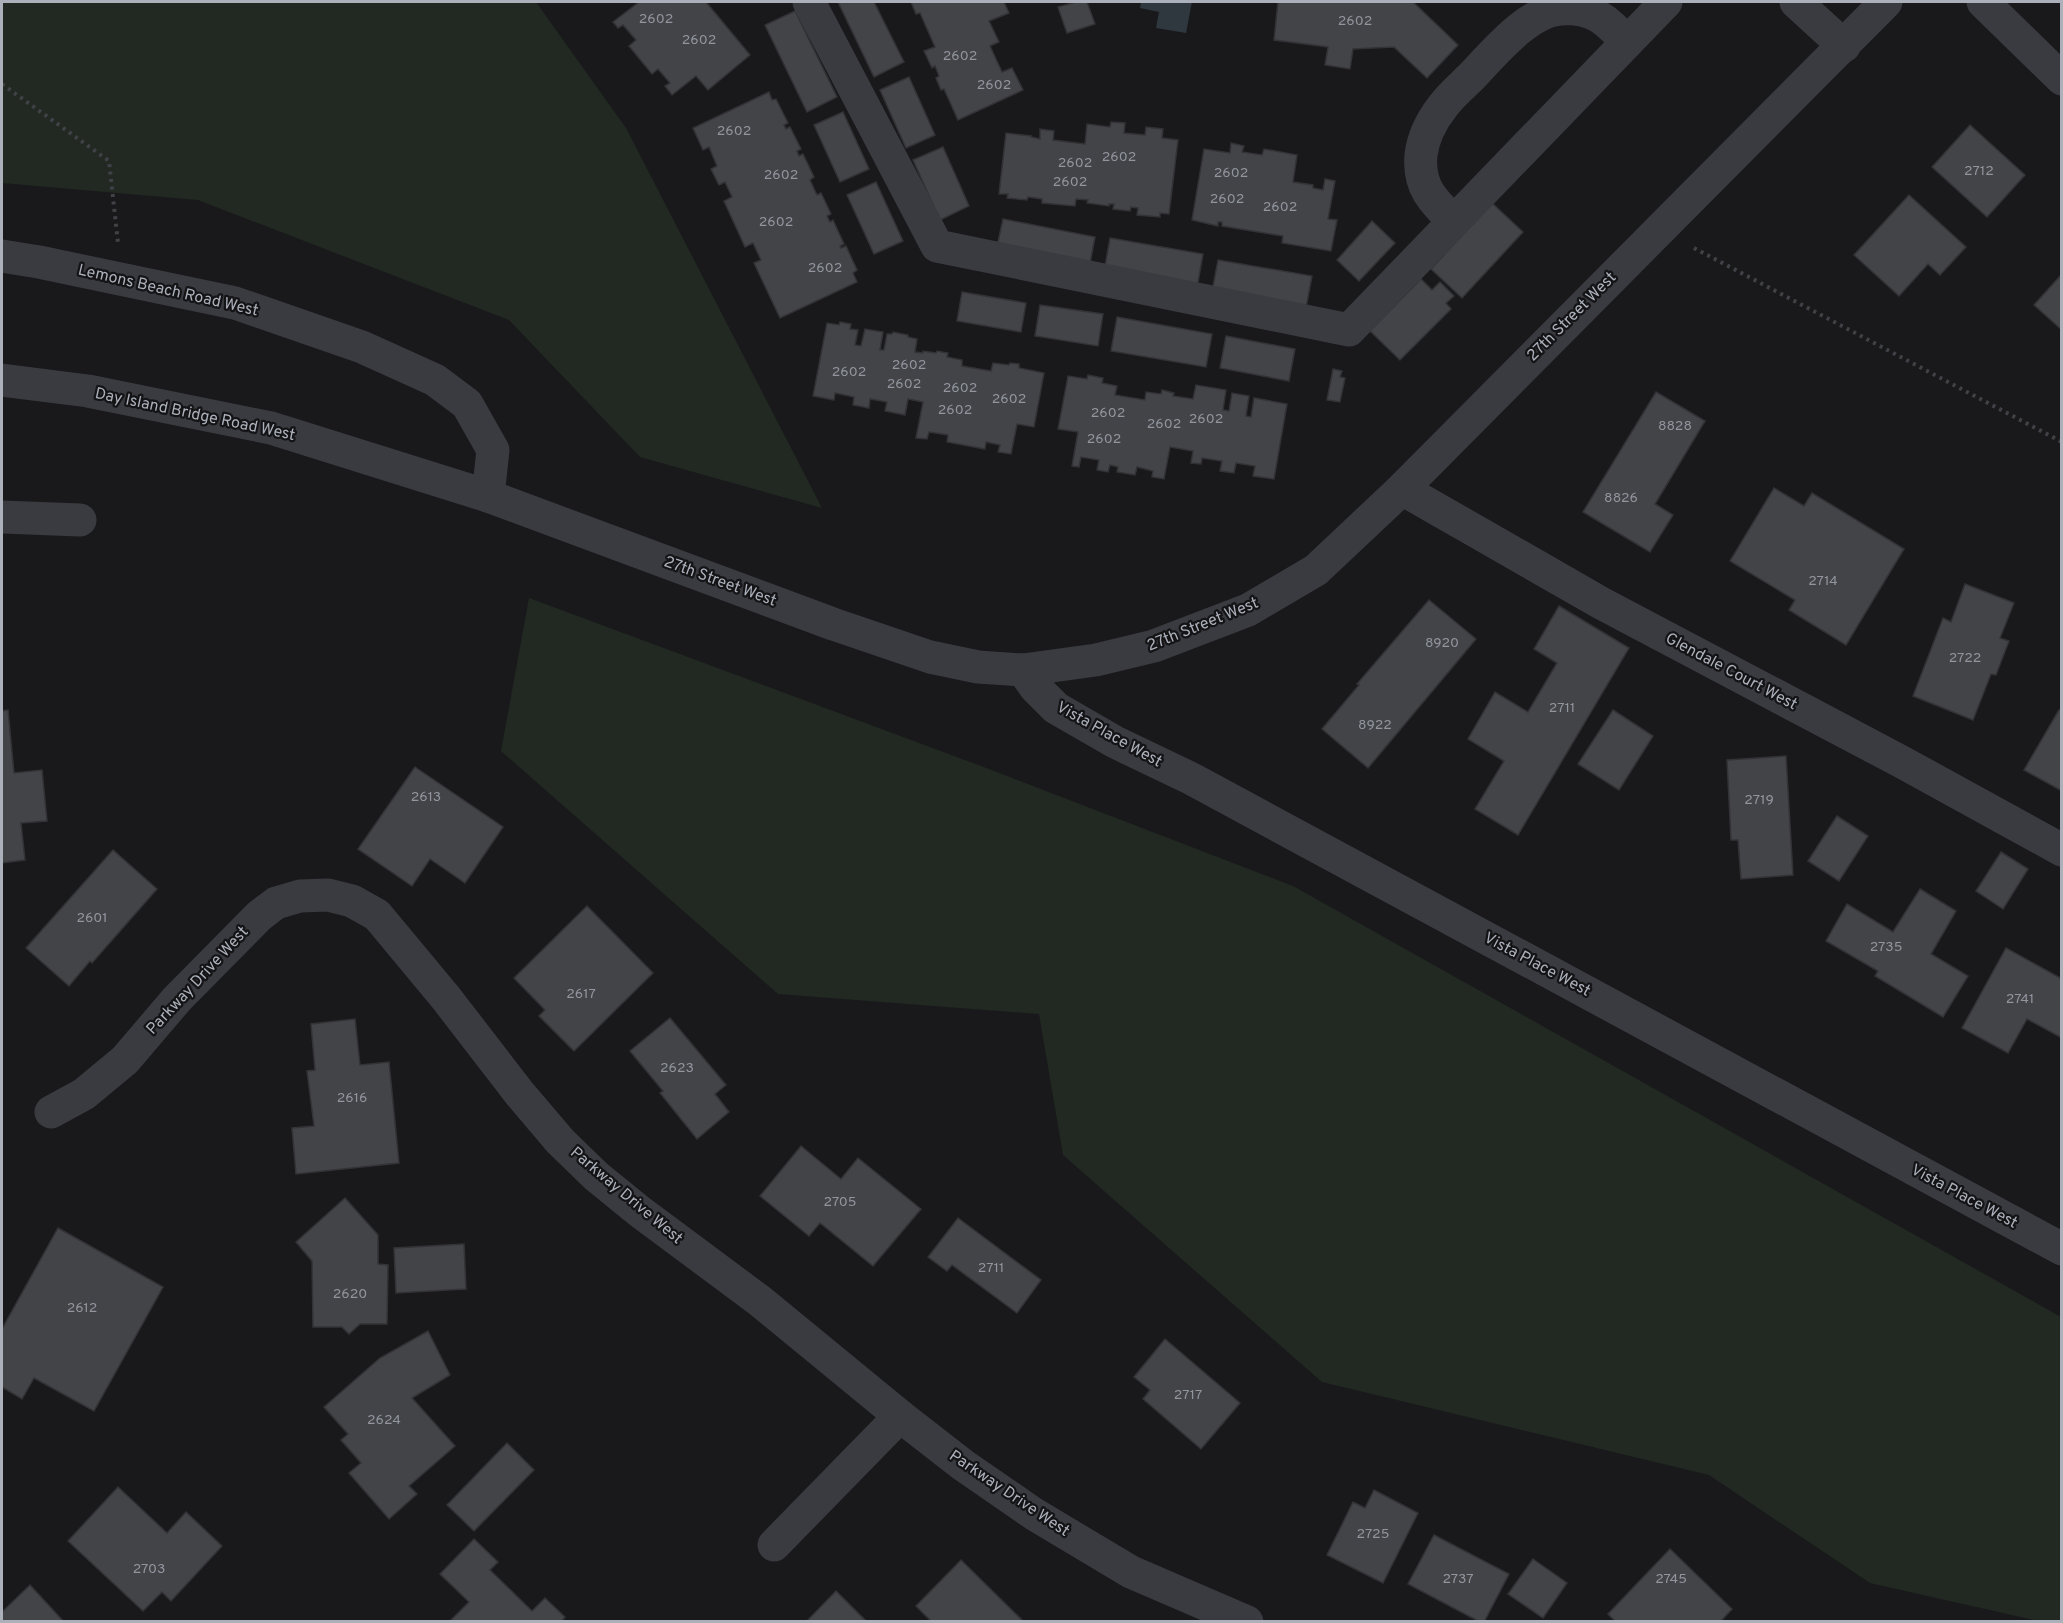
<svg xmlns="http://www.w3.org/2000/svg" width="2063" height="1623" viewBox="0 0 2063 1623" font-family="Overpass,sans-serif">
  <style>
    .green { fill: #212922 }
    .water { fill: #2f383f }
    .building { fill: #434448; stroke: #333337; stroke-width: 1.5 }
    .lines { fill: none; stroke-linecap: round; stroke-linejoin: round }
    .path { stroke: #404247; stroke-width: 4; stroke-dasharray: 3 4.5; stroke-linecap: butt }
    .minor { stroke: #3a3b40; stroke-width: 33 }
    .labels { text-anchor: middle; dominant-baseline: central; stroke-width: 4.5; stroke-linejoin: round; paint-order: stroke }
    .number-label { font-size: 14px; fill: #91959e }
    .street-label { font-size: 16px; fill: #abb0ba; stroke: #141416 }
  </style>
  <rect width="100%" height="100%" fill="#19191b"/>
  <g class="green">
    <polygon points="2,2 536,2 626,128 822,508 640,457 509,320 198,200 2,183"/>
    <polygon points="529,598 989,769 1293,886 2061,1317 2061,1621 2039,1621 1870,1583 1709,1475 1322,1382 1063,1155 1039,1014 778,994 501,751"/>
  </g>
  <polygon class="water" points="1141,2 1192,2 1186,33 1156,28 1159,12 1140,8"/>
  <g class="building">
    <polygon points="639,2 706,2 750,55 708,90 696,76 672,95 665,86 670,83 658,69 652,74 629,46 636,40 623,25 618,28 613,22"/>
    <polygon points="838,2 874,2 904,62 874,77"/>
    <polygon points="911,2 1004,2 1009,13 989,21 999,42 990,46 1002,72 1012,68 1023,90 958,120 944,89 941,90 936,78 939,76 935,66 932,68 924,51 935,47 920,13 916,14"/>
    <polygon points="1076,2 1087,2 1095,24 1067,33 1058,7"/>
    <polygon points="1278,2 1413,2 1458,45 1427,78 1394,47 1353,49 1350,69 1325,65 1328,47 1274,40"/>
    <polygon points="795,11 837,97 807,112 765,25"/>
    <polygon points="909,77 935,135 906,148 880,90"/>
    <polygon points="769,92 772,100 776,99 788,123 784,125 786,129 790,127 801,149 797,151 799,156 803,154 814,177 810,180 817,195 821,193 831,214 827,216 830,222 833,220 844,244 840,246 841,248 846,246 857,270 853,273 857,282 780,318 754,263 761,260 753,243 745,247 724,201 732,197 725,182 719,185 711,169 717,166 709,147 703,150 693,128"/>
    <polygon points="843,112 869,169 840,182 814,125"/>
    <polygon points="1111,122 1125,123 1124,133 1145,135 1146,127 1163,129 1162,138 1178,140 1169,214 1160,213 1160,217 1137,215 1138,208 1131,207 1130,211 1113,209 1114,204 1109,204 1109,206 1087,203 1088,200 1076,199 1075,206 1042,203 1042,199 1028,197 1027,200 1007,198 1008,194 999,194 1006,133 1031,136 1031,137 1040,139 1040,129 1054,131 1053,140 1085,144 1087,124 1110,127"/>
    <polygon points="1970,125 2025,175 1987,217 1932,167"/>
    <polygon points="1231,143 1244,146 1242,152 1262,155 1264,149 1297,155 1293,182 1313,185 1313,188 1323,190 1325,179 1335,181 1328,219 1337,220 1331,251 1282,243 1283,236 1222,226 1222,222 1218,222 1218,226 1192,220 1204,149 1230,153"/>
    <polygon points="943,147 969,206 940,220 913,160"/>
    <polygon points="876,182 903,241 874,254 847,195"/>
    <polygon points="1909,195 1966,247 1940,275 1928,264 1899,296 1854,255"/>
    <polygon points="1492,203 1523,232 1462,298 1431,269"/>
    <polygon points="1003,219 1095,237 1089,269 996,251"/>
    <polygon points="1372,221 1395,243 1359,281 1337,260"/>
    <polygon points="1110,238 1203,254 1197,288 1104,272"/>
    <polygon points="1218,260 1312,276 1306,308 1212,292"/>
    <polygon points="2062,274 2062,330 2034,305"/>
    <polygon points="1421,279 1432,290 1440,282 1454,296 1446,303 1451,309 1400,360 1370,331"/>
    <polygon points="962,292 1026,303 1021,332 957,321"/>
    <polygon points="1040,305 1103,314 1098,346 1035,336"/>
    <polygon points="1117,317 1212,334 1206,367 1111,351"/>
    <polygon points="840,322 851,324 850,329 858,330 855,345 861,346 865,329 883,332 880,350 884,350 887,334 892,334 893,332 908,335 908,337 917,339 915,352 923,353 923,351 936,353 937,351 948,353 947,357 962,360 962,366 991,371 993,363 1009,365 1010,363 1019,364 1019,368 1044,373 1034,427 1017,424 1011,454 998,452 1000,445 986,442 985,449 947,442 948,435 929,432 927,439 916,438 923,402 908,399 905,415 885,411 887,402 870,399 869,408 853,405 854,397 835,393 834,400 813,396 827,323 839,325"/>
    <polygon points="1226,336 1295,349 1289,381 1220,368"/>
    <polygon points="1333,369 1342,371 1340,377 1345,378 1340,402 1327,400"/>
    <polygon points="1088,375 1103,378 1102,383 1117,386 1115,395 1145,400 1146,392 1161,394 1162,390 1174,393 1173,396 1193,399 1196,385 1226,390 1223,410 1229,411 1232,393 1249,396 1246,416 1251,417 1254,398 1287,404 1274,479 1253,476 1255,466 1236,463 1234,473 1220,471 1222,461 1202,458 1201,464 1191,463 1193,451 1170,447 1164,479 1152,477 1153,471 1137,467 1135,475 1117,472 1118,467 1110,465 1108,472 1097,470 1099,460 1081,457 1079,467 1072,466 1078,432 1058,429 1068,376 1087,379"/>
    <polygon points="1656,392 1705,421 1655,504 1673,515 1650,552 1583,512"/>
    <polygon points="1774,488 1804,506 1812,493 1904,549 1846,645 1789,610 1795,600 1730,561"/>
    <polygon points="1965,584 2014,603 2000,638 2009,641 1996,675 1991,674 1973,720 1913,696 1943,618 1951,622"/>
    <polygon points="1429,600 1476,639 1368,768 1322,729 1359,685 1357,684"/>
    <polygon points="1559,606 1629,648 1518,835 1475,809 1504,761 1468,739 1495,692 1528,712 1557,663 1534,649"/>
    <polygon points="8,710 14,773 42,770 47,821 21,823 25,860 2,863 2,711"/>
    <polygon points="1613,710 1653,736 1619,790 1578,764"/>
    <polygon points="2059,710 2062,711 2062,791 2024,770"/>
    <polygon points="1786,756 1793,875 1741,879 1738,840 1731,840 1727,760"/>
    <polygon points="415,767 503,827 465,883 430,859 412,886 358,849"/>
    <polygon points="1837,816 1868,836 1839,881 1808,861"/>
    <polygon points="113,850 157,889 92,963 90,961 69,986 26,948"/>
    <polygon points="2001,852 2028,869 2003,909 1976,891"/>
    <polygon points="1920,889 1956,911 1931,954 1968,976 1943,1017 1875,976 1878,971 1826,941 1847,904 1893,932"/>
    <polygon points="587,906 653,973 574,1051 539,1016 545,1010 514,978"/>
    <polygon points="2006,948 2062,979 2062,1038 2027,1019 2008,1053 1962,1028"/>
    <polygon points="670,1018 726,1085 715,1094 729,1112 697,1139 660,1093 663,1091 630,1051"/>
    <polygon points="355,1019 360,1065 389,1062 399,1163 296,1174 292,1128 314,1126 307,1071 315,1070 311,1024"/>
    <polygon points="801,1146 841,1179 858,1158 921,1209 873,1266 820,1223 809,1236 760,1196"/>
    <polygon points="345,1198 378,1235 378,1264 388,1265 387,1324 360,1324 349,1334 342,1327 313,1327 312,1261 296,1242"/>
    <polygon points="958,1218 1041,1280 1017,1313 952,1265 947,1271 928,1257"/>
    <polygon points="58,1228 163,1287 94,1411 34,1378 22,1399 2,1387 2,1329"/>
    <polygon points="464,1244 466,1289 396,1293 394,1248"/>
    <polygon points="428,1331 450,1375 412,1398 455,1446 409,1486 417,1494 389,1519 349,1473 361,1463 341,1440 348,1434 324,1407 380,1358"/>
    <polygon points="1165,1339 1240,1403 1201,1449 1143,1399 1150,1390 1134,1377"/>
    <polygon points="507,1443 534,1470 474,1531 447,1505"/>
    <polygon points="118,1487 167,1533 186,1512 222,1546 171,1601 162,1592 143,1611 68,1541"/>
    <polygon points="1374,1490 1418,1513 1383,1583 1327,1555 1353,1502 1365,1508"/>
    <polygon points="1434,1535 1509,1574 1484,1622 1480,1622 1408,1584"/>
    <polygon points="474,1539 498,1562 490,1570 532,1611 545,1598 565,1617 561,1622 453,1622 451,1620 469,1602 440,1574"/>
    <polygon points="1670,1549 1732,1609 1720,1622 1616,1622 1608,1614"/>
    <polygon points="1533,1559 1567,1583 1543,1618 1508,1594"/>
    <polygon points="961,1560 1024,1622 932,1622 916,1606"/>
    <polygon points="30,1585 64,1622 2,1622 2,1612"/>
    <polygon points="836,1591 867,1622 806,1622"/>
  </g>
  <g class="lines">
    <g class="path">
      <polyline points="2,84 109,161 118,243"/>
      <polyline points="1694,248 2062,442"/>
    </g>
    <g class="minor">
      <polyline points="809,2 937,246 1349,330 1666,2"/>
      <polyline points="1796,2 1844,46"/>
      <polyline points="1983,2 2062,79"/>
      <path d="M1454,221C1433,201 1418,187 1421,155C1423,138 1432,120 1443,106C1451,95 1462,86 1472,76C1493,54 1528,11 1561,9C1594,7 1606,20 1627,42"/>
      <polyline points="2,256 39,262 235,303 362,347 435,380 467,404 493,450 488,496"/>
      <polyline points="2,380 88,391 271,428 488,496 833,624 930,657 978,667 1023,670 1096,660 1154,646 1248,610 1316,570 1402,489 1886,2"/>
      <polyline points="1402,489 1601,603 1900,761 2062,850"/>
      <polyline points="2,517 80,520"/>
      <polyline points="1023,670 1035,687 1056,708 1115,742 1192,779 2062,1249"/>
      <polyline points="51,1112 84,1094 125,1060 177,999 259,916 276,903 300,896 328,895 352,901 377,915 446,998 520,1094 560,1141 596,1176 639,1211 760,1301 900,1416 963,1465 1034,1514 1131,1572 1247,1622"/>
      <polyline points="774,1545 900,1416"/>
    </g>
  </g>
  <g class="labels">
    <g class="number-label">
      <text x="656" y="19">2602</text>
      <text x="1355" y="21">2602</text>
      <text x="699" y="40">2602</text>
      <text x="960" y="56">2602</text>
      <text x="994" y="85">2602</text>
      <text x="734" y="131">2602</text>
      <text x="1119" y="157">2602</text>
      <text x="1075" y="163">2602</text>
      <text x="1979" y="171">2712</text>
      <text x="1231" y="173">2602</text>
      <text x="781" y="175">2602</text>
      <text x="1070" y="182">2602</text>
      <text x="1227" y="199">2602</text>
      <text x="1280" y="207">2602</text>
      <text x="776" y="222">2602</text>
      <text x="825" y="268">2602</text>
      <text x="909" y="365">2602</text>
      <text x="849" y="372">2602</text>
      <text x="904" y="384">2602</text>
      <text x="960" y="388">2602</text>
      <text x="1009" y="399">2602</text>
      <text x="955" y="410">2602</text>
      <text x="1108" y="413">2602</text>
      <text x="1206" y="419">2602</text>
      <text x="1164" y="424">2602</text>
      <text x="1675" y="426">8828</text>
      <text x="1104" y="439">2602</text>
      <text x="1621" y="498">8826</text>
      <text x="1823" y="581">2714</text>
      <text x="1442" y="643">8920</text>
      <text x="1965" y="658">2722</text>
      <text x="1562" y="708">2711</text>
      <text x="1375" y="725">8922</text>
      <text x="426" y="797">2613</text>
      <text x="1759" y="800">2719</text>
      <text x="92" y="918">2601</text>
      <text x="1886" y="947">2735</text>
      <text x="581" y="994">2617</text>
      <text x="2020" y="999">2741</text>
      <text x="677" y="1068">2623</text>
      <text x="352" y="1098">2616</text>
      <text x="840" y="1202">2705</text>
      <text x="991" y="1268">2711</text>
      <text x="350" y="1294">2620</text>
      <text x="82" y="1308">2612</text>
      <text x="1188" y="1395">2717</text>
      <text x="384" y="1420">2624</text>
      <text x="1373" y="1534">2725</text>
      <text x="149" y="1569">2703</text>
      <text x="1458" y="1579">2737</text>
      <text x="1671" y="1579">2745</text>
    </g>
    <g class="street-label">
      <text transform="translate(168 291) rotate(13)">Lemons Beach Road West</text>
      <text transform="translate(1572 317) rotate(-45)">27th Street West</text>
      <text transform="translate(195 415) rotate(12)">Day Island Bridge Road West</text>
      <text transform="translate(720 582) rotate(20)">27th Street West</text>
      <text transform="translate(1203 625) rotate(-22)">27th Street West</text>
      <text transform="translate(1731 672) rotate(28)">Glendale Court West</text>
      <text transform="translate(1109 735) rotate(29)">Vista Place West</text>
      <text transform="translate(1537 965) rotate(28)">Vista Place West</text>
      <text transform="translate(198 981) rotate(-47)">Parkway Drive West</text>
      <text transform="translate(626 1196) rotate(40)">Parkway Drive West</text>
      <text transform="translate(1964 1197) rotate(28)">Vista Place West</text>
      <text transform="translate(1009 1494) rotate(34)">Parkway Drive West</text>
    </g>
  </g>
  <rect width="2063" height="1623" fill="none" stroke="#abb0ba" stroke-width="6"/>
</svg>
